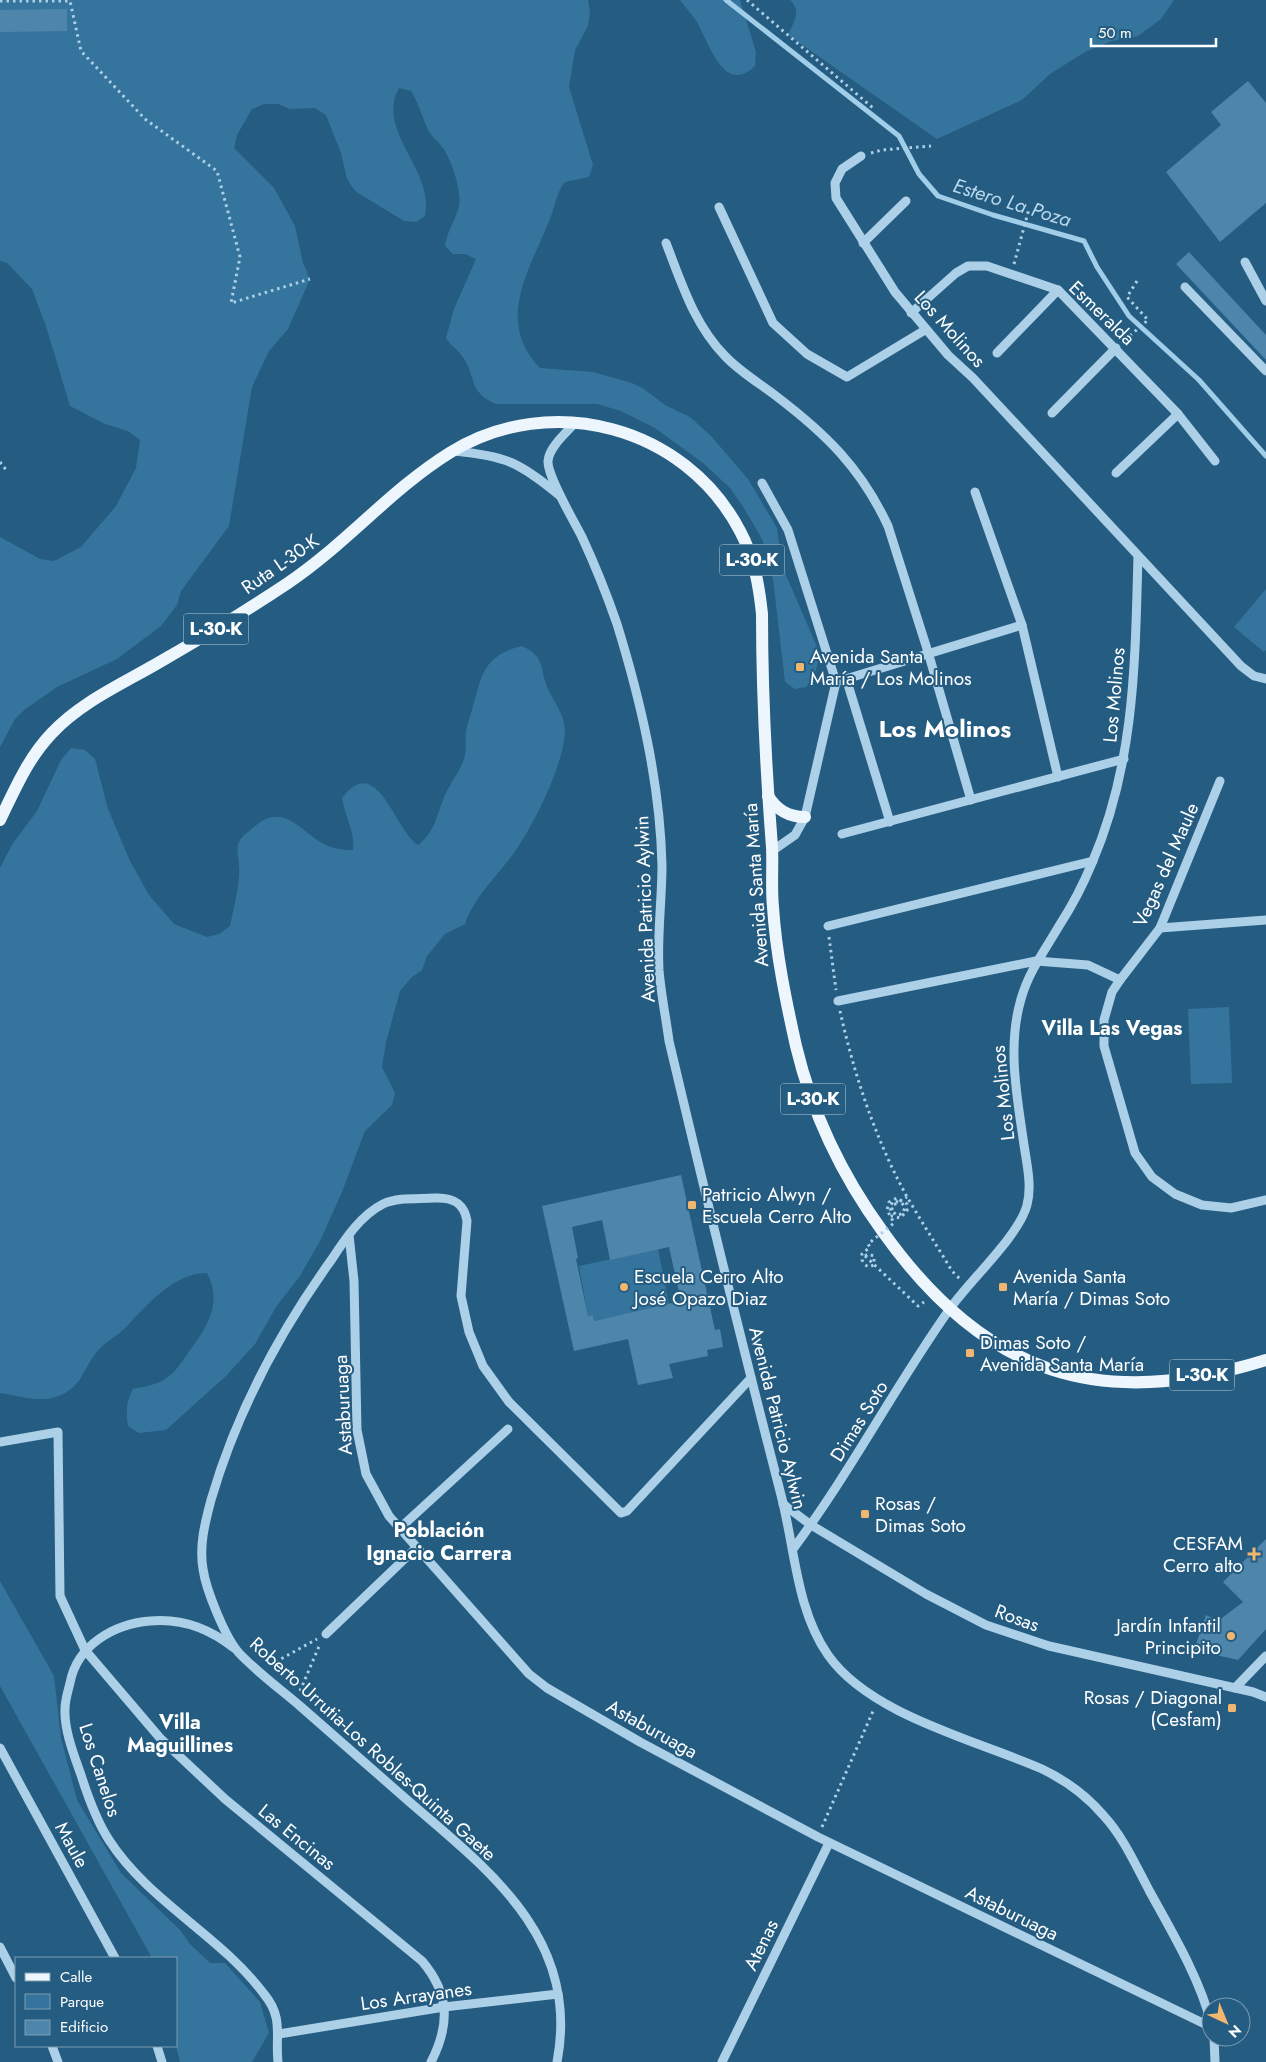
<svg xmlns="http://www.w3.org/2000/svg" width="1266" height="2062" viewBox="0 0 1266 2062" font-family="Jost,sans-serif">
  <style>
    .green { fill: #35759d }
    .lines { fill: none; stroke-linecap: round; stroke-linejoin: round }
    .stream { stroke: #a0cde8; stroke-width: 5 }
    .building { fill: #4d86aa; fill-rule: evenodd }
    .path { stroke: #acd0e7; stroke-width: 3; stroke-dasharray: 2.5 4; stroke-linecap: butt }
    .minor { stroke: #acd0e7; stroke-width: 9 }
    .major { stroke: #eef6fd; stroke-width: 12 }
    .path-bridge { stroke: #acd0e7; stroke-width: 3; stroke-dasharray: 2.5 4; stroke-linecap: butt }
    .poi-dot { fill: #f1b770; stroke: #255c81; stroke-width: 2 }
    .labels { text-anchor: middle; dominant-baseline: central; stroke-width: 4; stroke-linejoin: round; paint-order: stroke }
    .shield { fill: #255c81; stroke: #beced9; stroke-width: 1 }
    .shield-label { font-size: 18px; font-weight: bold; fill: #fff }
    .street-label { font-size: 19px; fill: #fff; stroke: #255c81 }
    .poi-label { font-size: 19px; fill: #fff; stroke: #255c81; text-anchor: start }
    .water-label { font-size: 20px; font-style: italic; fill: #b7d9ee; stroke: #255c81 }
    .neighbourhood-label { font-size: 20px; font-weight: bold; fill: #fff; stroke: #255c81 }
    .district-label { font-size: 24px; font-weight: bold; fill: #fff; stroke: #255c81 }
  </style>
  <rect width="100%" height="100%" fill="#255c81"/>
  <g class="green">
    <path d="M0,0H588L590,12L588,26L575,50L569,87L593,165L589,177L565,182C556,193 556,203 551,216C532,267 493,319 540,368L593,372L632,383L644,389L665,405L690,417L711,436L748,479L777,528L780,552L786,575L820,654L814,677L806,687L795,689L785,682L773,579L763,541L744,508L730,488L703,463L655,428L621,411L597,404H496C467,392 477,375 462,356C457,349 452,347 446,338L454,309L476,259L465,254H453L445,246C447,231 456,219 459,206C462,191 451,159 443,148C438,141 432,138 428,130C422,117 419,104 411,91L399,88C375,131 435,170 425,216L416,222L404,221L355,191L347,179L341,153L326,115L315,108L290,109L278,104H264L252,109L237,135L234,148L274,188L295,226L303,263L310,279L288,329L269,351L252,387L229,526L181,591L177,605L161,626L117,659L57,687L24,710L15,719L0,747V537L40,559L54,561L81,547L116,506L136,468L140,440L128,431L105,424L70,406L46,326L32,289L7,263L0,261Z"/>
    <path d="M680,0H740L756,52L755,66C724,96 709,43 697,22C692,14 685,7 680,0Z"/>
    <path d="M790,0H1174L1161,19L1138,36L1112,41L1085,52L1050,74L1022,100L937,139L788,35C794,21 802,12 790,0Z"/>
    <polygon points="1266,589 1266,650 1264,652 1234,627"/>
    <path d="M522,646C546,657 539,668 548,689C553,700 561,710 564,723C571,753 532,828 514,853C497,876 474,897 465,924L445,934L427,956L422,970L412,977L400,991L386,1042L382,1067L395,1093L392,1105L365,1131L342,1192L320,1241L300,1276L276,1307L255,1344L227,1375L166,1430L139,1433L128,1426C126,1412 126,1402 133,1389C146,1386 159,1385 169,1376C176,1371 181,1363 186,1356C205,1330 224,1305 207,1273C174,1273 149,1303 127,1326C118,1336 104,1342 96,1353C81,1372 82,1390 52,1398C35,1402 17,1395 0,1393V868L13,843L37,811L61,760L71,748L85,750L95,759L108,809L130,861L149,895L174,924L207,937L219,934L230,926C233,911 241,880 239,866C239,858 235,848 240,840C243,835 250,831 254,827C280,804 296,825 317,840C328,848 340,850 353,850C355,832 345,816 342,798C377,751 394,829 418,845C434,833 436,818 443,800C448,786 459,773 464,759C467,751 465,741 466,732C467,724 471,715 473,706C482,673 485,655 522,646Z"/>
    <polygon points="1229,1007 1232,1083 1191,1084 1188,1009"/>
    <polygon points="658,1249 669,1304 594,1321 593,1315 588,1316 579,1266"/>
    <polygon points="0,1581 54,1676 61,1738 77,1800 121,1873 180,1930 190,1944 210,1963 225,1963 260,2002 269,2033 252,2062 180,2062 176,2046 176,1958 152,1958 0,1686"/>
  </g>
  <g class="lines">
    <polyline class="stream" points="726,0 899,136 919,174 938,196 993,215 1084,241 1097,267 1129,316 1199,380 1266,456"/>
  </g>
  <g class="building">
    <polygon points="67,9 67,31 0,32 0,10"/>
    <polygon points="1248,81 1266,103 1266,203 1220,242 1166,172 1221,125 1211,112"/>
    <polygon points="1189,252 1266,335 1266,360 1176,264"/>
    <path d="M681,1175L715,1330L720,1329L723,1347L707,1350L708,1356L669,1364L673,1378L638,1385L628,1339L574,1351L542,1206ZM602,1220L610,1260L669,1247L681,1301L594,1321L593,1315L588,1316L576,1259L578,1258L572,1227Z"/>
    <polygon points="1266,1539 1266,1629 1238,1660 1194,1650 1206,1615 1218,1621 1243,1602 1223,1582"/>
  </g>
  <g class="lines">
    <g class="path">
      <polyline points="747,0 873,108"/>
      <polyline points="0,1 70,1 81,51 145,119 217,171 240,257 231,303 310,279"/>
      <polyline points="871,153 882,150 931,146"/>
      <polyline points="1014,264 1029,209"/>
      <polyline points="1125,340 1148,320 1127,297 1137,281"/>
      <polyline points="0,462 7,471"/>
      <polyline points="829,937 836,990"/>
      <path d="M840,1011C854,1074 875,1138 906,1195C921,1221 937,1246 952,1271L960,1279"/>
      <polyline points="892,1210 892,1206 907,1197"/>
      <polyline points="865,1256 918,1306 924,1302"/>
      <polyline points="270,1665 317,1639"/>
      <polyline points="300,1691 320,1644"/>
      <polyline points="822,1827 874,1709"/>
    </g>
    <g class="minor">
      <polyline points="861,156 842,169 835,183 836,198 895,292 948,355 973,378 1241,666 1254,676 1266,679"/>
      <polyline points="719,207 773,323 807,354 847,377 925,330"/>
      <path d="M666,243C682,284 694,324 725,356C739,371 759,383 776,396C826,434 861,468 888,526L928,652L971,800"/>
      <polyline points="863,243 906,201"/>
      <polyline points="1245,262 1266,301"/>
      <polyline points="1185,287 1266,371"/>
      <polyline points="911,313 956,273 968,266 987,266 1058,290 1178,414 1215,461"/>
      <polyline points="997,353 1058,290"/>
      <polyline points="1052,413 1116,348"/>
      <path d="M576,422C567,432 549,447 548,461C547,476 574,521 582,537C595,565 607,595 617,624C641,702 660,783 662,865C662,900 657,935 659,970C661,994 666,1018 669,1041C705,1193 742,1344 781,1495C795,1548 796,1609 828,1655C870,1715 976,1740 1042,1769C1065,1780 1087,1796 1104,1816C1124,1838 1136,1866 1150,1892C1172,1932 1200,1979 1211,2023"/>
      <path d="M454,451C506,456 519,462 559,495"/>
      <polyline points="1116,473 1178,414"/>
      <polyline points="762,483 788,530 836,682 805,817 795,835 772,851"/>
      <polyline points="975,492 1022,625 1058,777"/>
      <polyline points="846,678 890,822"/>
      <polyline points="836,682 1022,625"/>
      <polyline points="1220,781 1160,928 1120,980 1112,992 1104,1020 1104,1046 1135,1153 1152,1177 1175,1194 1202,1205 1231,1208 1266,1200"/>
      <polyline points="842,834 1124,759"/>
      <polyline points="828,926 1093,861"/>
      <polyline points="1160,928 1266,920"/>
      <polyline points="838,1001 1036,961 1088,965 1120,980"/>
      <polyline points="349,1235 354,1281 357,1430 366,1474 389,1516 529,1674 547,1688 640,1742 818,1837 1211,2027"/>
      <path d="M0,1442L58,1432L60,1596L85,1650L160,1738L225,1799L422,1961C450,1994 450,2025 431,2062"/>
      <polyline points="783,1504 811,1525 926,1594 986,1625 1049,1646 1253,1692 1266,1697"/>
      <polyline points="400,1528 508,1429"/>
      <path d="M793,1549C850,1473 894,1388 949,1310C969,1281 1019,1236 1027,1205C1032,1186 1027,1165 1024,1145C1017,1096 1007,1047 1021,999C1029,971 1045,950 1059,926C1072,906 1083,885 1092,863C1135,763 1135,663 1138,556"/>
      <polyline points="326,1634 417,1547"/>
      <path d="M234,1648C210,1629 181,1618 150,1621C114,1624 77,1645 70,1683C68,1691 65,1700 65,1709C64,1730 74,1755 81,1775C88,1797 96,1820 109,1840C149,1902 220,1935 264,1994C284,2018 275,2036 278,2062"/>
      <polyline points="1235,1688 1266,1656"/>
      <polyline points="0,1748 115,1958"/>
      <polyline points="0,1947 16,1978"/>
      <polyline points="279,2034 444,2007 558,1994"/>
      <polyline points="1214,2037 1215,2062"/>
      <polyline points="52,2046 58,2062"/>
      <polyline points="157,2046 162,2062"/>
      <path d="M557,2062C580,1942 494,1874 413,1805C375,1772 338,1739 300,1706C280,1689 257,1672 239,1653C225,1637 206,1590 203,1569C199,1545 205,1523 211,1500C236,1414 280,1331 332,1259C345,1239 361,1215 383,1204C398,1197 418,1199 434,1198C452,1197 464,1202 467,1221L461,1296L469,1332L483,1366L509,1402L621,1513L627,1511L751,1378"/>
      <polyline points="722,2062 829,1843"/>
    </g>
    <g class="major">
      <path d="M768,796C777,810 788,817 805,817"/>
      <path d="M0,820C15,789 28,758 52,733C81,702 122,684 158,663C202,638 246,611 288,583C346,544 391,489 451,452C551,391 685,426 740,531C754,557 759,585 762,614C762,692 766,770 772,847C773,867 771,887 773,907C776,954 786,1001 796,1046C812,1113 843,1177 883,1232C985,1375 1099,1412 1266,1360"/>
    </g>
    <polyline class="path-bridge" points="865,1256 868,1254 874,1256 874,1265 869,1267 865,1265 862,1260 862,1254 870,1247 868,1244 894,1223 887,1210 889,1202 897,1198 907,1204 907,1211 900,1218 892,1216 890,1206 894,1201 902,1203 905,1208 902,1214 896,1215 892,1210"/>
  </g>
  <g class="poi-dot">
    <rect x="795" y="662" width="10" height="10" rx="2.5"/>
    <rect x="687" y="1200" width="10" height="10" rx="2.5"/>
    <circle cx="624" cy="1287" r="5"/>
    <rect x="998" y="1282" width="10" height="10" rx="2.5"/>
    <rect x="965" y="1348" width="10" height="10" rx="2.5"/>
    <rect x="860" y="1509" width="10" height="10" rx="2.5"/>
    <path d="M1251.5 1546.5h5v5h5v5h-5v5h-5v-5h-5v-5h5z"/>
    <circle cx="1231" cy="1636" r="5"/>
    <rect x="1227" y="1703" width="10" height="10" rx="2.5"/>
  </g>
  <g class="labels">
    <g class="shield">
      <rect x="719.5" y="544.5" width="65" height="31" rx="4"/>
      <rect x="183.5" y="613.5" width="65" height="31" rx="4"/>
      <rect x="780.5" y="1083.5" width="65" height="31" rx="4"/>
      <rect x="1169.5" y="1359.5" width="65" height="31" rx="4"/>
    </g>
    <g class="shield-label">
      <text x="752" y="560">L-30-K</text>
      <text x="216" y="629">L-30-K</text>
      <text x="813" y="1099">L-30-K</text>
      <text x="1202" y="1375">L-30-K</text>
    </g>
    <g class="street-label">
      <text transform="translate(1102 313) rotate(44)">Esmeralda</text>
      <text transform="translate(950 329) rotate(48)">Los Molinos</text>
      <text transform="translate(280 564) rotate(-35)">Ruta L-30-K</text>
      <text transform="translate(1114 695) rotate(-85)">Los Molinos</text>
      <text transform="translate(1166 865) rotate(-66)">Vegas del Maule</text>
      <text transform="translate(756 885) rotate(-94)">Avenida Santa María</text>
      <text transform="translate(645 909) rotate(-92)">Avenida Patricio Aylwin</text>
      <text transform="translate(1003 1093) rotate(-96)">Los Molinos</text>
      <text transform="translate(343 1405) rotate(-93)">Astaburuaga</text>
      <text transform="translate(778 1418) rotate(76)">Avenida Patricio Aylwin</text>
      <text transform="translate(859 1421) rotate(-58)">Dimas Soto</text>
      <text transform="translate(1017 1618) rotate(20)">Rosas</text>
      <text transform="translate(652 1729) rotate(29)">Astaburuaga</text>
      <text transform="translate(373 1749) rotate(42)">Roberto Urrutia-Los Robles-Quinta Gaete</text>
      <text transform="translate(100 1770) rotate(72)">Los Canelos</text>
      <text transform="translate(297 1837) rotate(39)">Las Encinas</text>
      <text transform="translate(72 1845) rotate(61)">Maule</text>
      <text transform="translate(1012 1913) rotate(26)">Astaburuaga</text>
      <text transform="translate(761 1945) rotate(-64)">Atenas</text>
      <text transform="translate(416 1996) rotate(-8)">Los Arrayanes</text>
    </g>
    <g class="poi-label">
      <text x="810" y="656">Avenida Santa<tspan x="810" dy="22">María / Los Molinos</tspan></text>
      <text x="702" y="1194">Patricio Alwyn /<tspan x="702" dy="22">Escuela Cerro Alto</tspan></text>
      <text x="634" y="1276">Escuela Cerro Alto<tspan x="634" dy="22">José Opazo Diaz</tspan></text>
      <text x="1013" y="1276">Avenida Santa<tspan x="1013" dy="22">María / Dimas Soto</tspan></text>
      <text x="980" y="1342">Dimas Soto /<tspan x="980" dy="22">Avenida Santa María</tspan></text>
      <text x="875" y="1503">Rosas /<tspan x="875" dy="22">Dimas Soto</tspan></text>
      <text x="1243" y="1543" text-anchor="end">CESFAM<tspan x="1243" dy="22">Cerro alto</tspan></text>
      <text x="1221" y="1625" text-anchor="end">Jardín Infantil<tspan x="1221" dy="22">Principito</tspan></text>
      <text x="1222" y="1697" text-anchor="end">Rosas / Diagonal<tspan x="1222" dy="22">(Cesfam)</tspan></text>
    </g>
    <g class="water-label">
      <text transform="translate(1012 203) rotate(17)">Estero La Poza</text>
    </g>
    <g class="neighbourhood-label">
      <text x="1112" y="1028">Villa Las Vegas</text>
      <text x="439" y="1530">Población<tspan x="439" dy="23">Ignacio Carrera</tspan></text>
      <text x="180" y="1722">Villa<tspan x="180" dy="23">Maguillines</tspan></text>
    </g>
    <g class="district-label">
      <text x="945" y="728">Los Molinos</text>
    </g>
  </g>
  <rect x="15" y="1957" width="162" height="90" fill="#255c81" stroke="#7c9db3"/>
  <rect x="25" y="1973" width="25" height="8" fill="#eef6fd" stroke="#7c9db3"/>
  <text x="60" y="1982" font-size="15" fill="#ffffff">Calle</text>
  <rect x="25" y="1994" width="25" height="15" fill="#35759d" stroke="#7c9db3"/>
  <text x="60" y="2007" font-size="15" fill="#ffffff">Parque</text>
  <rect x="25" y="2020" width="25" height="15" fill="#4d86aa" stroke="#7c9db3"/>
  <text x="60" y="2032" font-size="15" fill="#ffffff">Edificio</text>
  <g transform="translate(1226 2022) rotate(136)"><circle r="24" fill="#255c81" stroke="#7c9db3"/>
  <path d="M0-4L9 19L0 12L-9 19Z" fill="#f1b770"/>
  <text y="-8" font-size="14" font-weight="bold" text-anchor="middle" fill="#ffffff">N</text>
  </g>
  <path d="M1091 38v8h125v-8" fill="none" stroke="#ffffff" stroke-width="2.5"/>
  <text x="1098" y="38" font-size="15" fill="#ffffff" stroke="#255c81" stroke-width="4" paint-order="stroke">50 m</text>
</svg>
